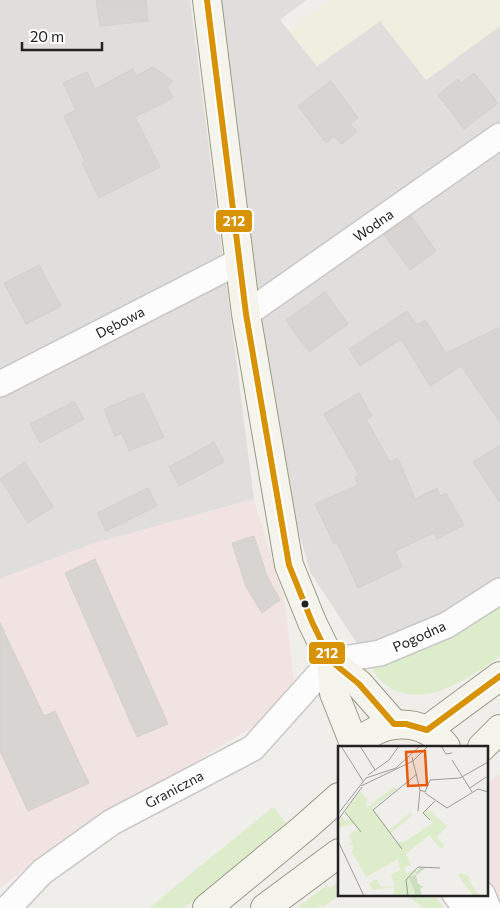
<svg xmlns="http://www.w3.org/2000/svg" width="500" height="908" viewBox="0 0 500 908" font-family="Commissioner,sans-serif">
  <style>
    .residential { fill: #dfdedc }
    .commercial { fill: #f1e3e1 }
    .farmland { fill: #efefdf }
    .grass { fill: #ddeccb }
    .building { fill: #d7d4d2; stroke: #d3d0cc }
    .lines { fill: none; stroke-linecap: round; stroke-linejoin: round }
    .street-casing { stroke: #c9c8c7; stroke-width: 28 }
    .secondary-casing { stroke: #999a82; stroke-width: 30 }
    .street { stroke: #fdfcfc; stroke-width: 25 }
    .secondary { stroke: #f4f4ed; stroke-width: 28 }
    .bus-1-casing { stroke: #fff; stroke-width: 10 }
    .bus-1 { stroke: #d79205; stroke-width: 6 }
    .bus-dot { fill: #222; stroke: #fff; stroke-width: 2 }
    .labels { text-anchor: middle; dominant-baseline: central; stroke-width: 4; stroke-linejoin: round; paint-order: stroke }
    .street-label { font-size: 14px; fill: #222; stroke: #fff }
    .inset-road { fill: none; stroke: #9e9c9b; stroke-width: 1 }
    .view { fill: #e8590c; fill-opacity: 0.15; stroke: #e8590c; stroke-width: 2.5 }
    .inset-edge { fill: none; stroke: #222; stroke-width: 2.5 }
    .line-badge { stroke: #fff; stroke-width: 2 }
    .badge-label { font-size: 14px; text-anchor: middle; font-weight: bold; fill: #fff }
  </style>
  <rect width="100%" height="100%" fill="#f0eeeb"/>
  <g class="residential">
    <polygon points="0,0 190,0 254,499 96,543 0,579"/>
    <polygon points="215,0 306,0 280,20 317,66 380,21 426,80 500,26 500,582 450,614 360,648 310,572 286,484 250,281"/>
  </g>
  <g class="commercial">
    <polygon points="254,499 285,604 294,683 259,723 38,859 0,888 0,579 91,544"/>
    <polygon points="500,772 500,905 486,871 486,786"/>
  </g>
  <polygon class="farmland" points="330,0 500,0 500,26 426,80 380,21 317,66 289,31"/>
  <g class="grass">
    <path d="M500,601V657C468,677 424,712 386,685C377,679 372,669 367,661Z"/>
    <polygon points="273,807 286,823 184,908 149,908"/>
    <polygon points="339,881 339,894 341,894 323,907 321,905 316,908 297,908 327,885 331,888"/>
    <polygon points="406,894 433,894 444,908 423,908"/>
  </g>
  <g class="building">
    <polygon points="96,0 146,0 148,21 100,26"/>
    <polygon points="153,67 173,81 167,86 173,98 135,117 160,167 99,198 82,163 85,162 64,116 76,110 63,83 87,72 95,89 133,69 136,76"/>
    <polygon points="474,73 498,103 464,129 438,95 458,79 461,83"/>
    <polygon points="331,81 358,118 350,124 357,132 341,144 334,136 326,143 298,106"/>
    <polygon points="411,216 436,251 410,270 384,235"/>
    <polygon points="39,265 61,306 26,324 4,283"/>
    <polygon points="325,292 348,324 309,352 286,320"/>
    <polygon points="407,311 417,325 425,320 446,353 500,327 500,422 461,366 430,386 401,339 360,366 349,349"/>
    <polygon points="143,393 164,437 129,451 122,433 115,436 104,409"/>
    <polygon points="359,393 372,416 366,419 390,462 398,458 415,499 437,488 440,496 446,493 464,525 437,539 434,533 395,551 402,567 358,588 337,542 334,544 315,504 358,485 355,477 359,475 324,414"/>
    <polygon points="74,401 84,419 40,443 30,424"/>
    <polygon points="214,442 224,462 179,486 169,467"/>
    <polygon points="500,445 500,503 473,462"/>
    <polygon points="25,462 53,507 28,523 0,479"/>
    <polygon points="148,488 157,506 106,531 97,513"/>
    <polygon points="254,536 267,576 280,600 262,613 246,587 232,543"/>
    <polygon points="95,559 168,724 137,737 65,573"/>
    <polygon points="0,623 44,716 55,711 89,783 28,811 0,751"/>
  </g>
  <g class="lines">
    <defs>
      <g id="street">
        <polyline points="246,314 500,136"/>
        <polyline points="0,384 240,261"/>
        <polyline points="455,894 466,908"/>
        <polyline points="482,894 488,908"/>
        <polyline points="8,908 42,872 112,822 253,748 331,661 380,653 447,625 500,591"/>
      </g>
      <g id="secondary">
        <polyline points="207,0 246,314 289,565 312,622 331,661 334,693 355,746"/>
        <polyline points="331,661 359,684 394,724"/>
        <polyline points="427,730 500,676"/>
        <path d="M355,747C379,719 422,715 446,747"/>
        <polyline points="482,747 500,729"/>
        <polyline points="207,908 304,828 339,797"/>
        <polyline points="265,908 339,853"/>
      </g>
    </defs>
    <use href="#street" class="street-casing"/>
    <use href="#secondary" class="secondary-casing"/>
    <use href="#street" class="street"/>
    <use href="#secondary" class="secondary"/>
    <defs>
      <polyline id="bus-1" points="207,0 246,314 289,565 312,622 331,661 359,684 394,724 406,724 427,730 500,676"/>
    </defs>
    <use href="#bus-1" class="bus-1-casing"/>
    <use href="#bus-1" class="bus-1"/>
  </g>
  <circle class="bus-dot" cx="305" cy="604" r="4.5"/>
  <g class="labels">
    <g class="street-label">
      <text transform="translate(373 225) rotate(-35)">Wodna</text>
      <text transform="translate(120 322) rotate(-27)">Dębowa</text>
      <text transform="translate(419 636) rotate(-24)">Pogodna</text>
      <text transform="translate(174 789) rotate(-28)">Graniczna</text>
    </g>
  </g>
  <g transform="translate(338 746)">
    <rect width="150" height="150" fill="#f0eeeb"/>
    <path d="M56,41L59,44L34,62L51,84L72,67L74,69L53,87L57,95L66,96L95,77L85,67L90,63L109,80L99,91L106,100L103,103L91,89L68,108L73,119L67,122L68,127L78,124L77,129L71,131L78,150H56V141L35,144L31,137L39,133L43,141L57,140L53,129L62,124L60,113L28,131L14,106L15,99L10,98L14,96L11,90L20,82L16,78L2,81L0,79L4,70L7,75L13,73L8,65L22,45L29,53L28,62ZM123,127L132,131L130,133L141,150H136L127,139L120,129Z" fill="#ddeccb"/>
    <path d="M82,121H89L78,129L80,138L86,141L82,142L84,150H78L71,131L77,129Z" fill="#cbdec1"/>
    <path class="inset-road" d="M3,0L25,35M22,0L37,24M103,0L108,8L114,7M74,11L82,44L87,46L92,34L122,32L150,16M114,14L134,46M30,29L51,14L61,0M23,40L75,15L90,0M132,42L148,31M87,47L109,62L140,43L150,46M80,65L82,44M7,66L23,86M0,68L28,32L58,22L82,0M0,74L24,41M92,74L85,67L97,55M0,95L26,150M64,103L35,64L79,28M70,150L68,134L80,121L102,122"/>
    <path class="view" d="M87,5L89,39L70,40L68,6Z"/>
    <rect width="150" height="150" class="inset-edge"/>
  </g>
  <g class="line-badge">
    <rect x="215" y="209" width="38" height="24" rx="5" fill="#d79205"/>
    <rect x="308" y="641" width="38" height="24" rx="5" fill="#d79205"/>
  </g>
  <g class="badge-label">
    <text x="234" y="226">212</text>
    <text x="327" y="658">212</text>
  </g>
  <path d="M22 42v8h80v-8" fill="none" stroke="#222222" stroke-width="2.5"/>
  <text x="30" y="42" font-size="15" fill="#222222" stroke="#ffffff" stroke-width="4" paint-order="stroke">20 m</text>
</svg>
